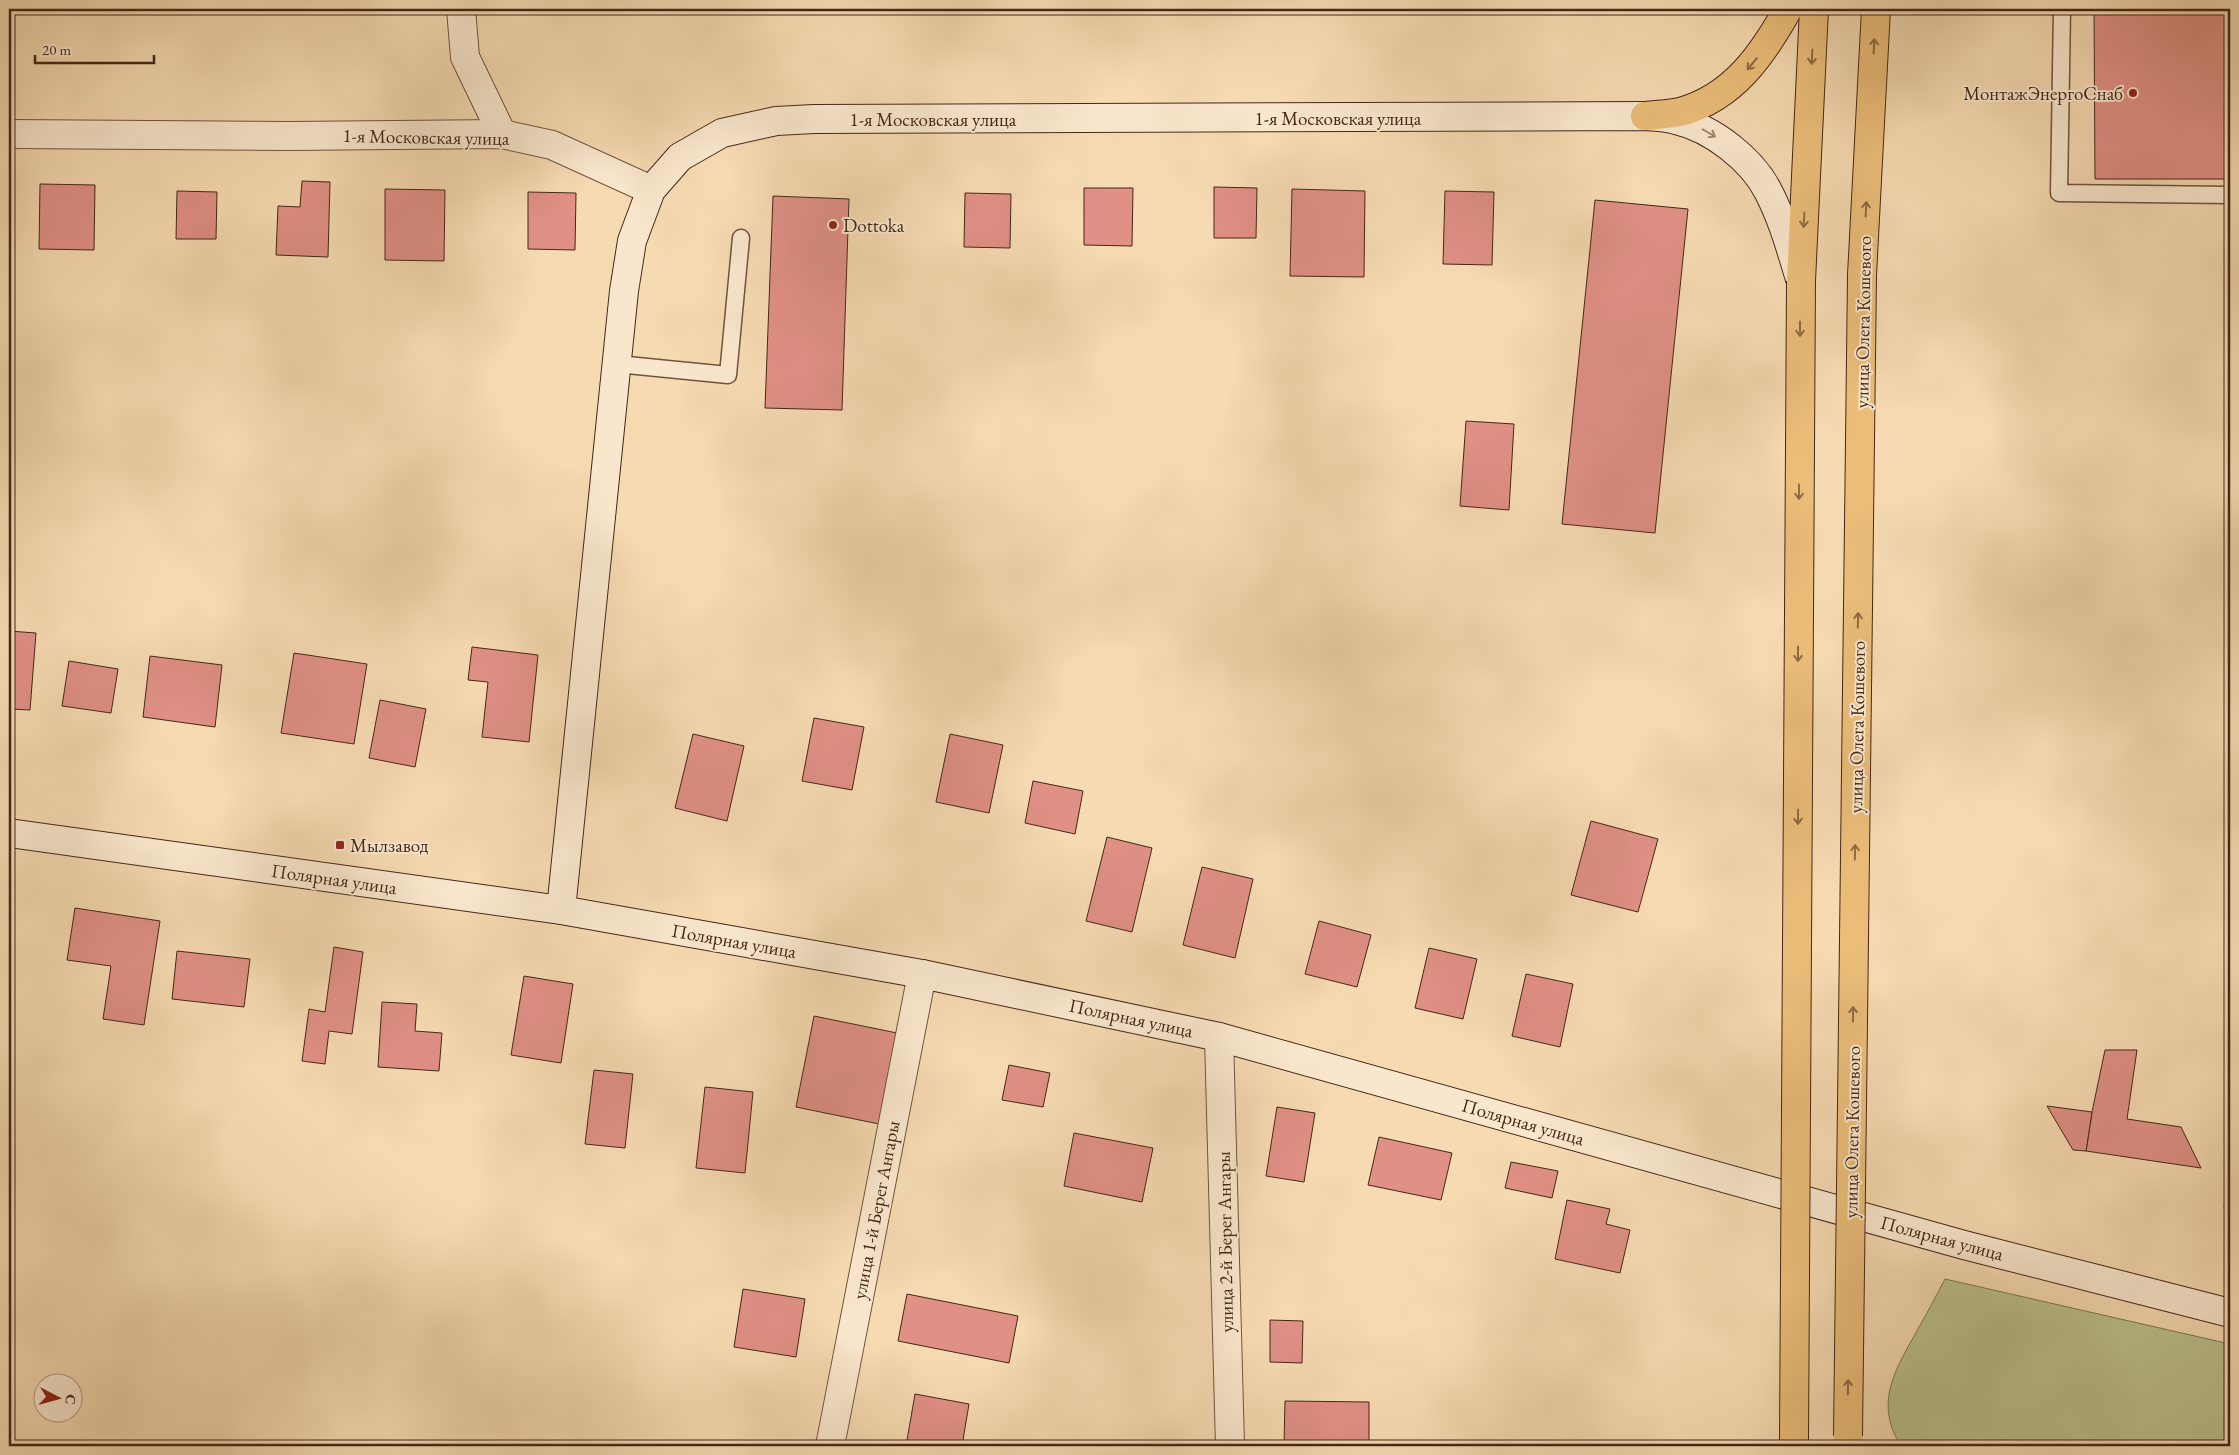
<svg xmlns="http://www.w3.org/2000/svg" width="2239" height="1455" viewBox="0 0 2239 1455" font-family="'EB Garamond',serif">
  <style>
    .green { fill: #bac08e; stroke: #807453 }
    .building { fill: #e09085; stroke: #452718 }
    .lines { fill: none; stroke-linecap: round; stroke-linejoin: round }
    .lane-casing { stroke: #71543e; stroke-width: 19 }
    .street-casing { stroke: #71543e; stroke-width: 30 }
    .secondary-casing { stroke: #452718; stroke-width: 30 }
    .primary-casing { stroke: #452718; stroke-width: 30 }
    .lane { stroke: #f9e7cd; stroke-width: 16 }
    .street { stroke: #f9e7cd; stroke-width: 28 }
    .secondary { stroke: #f9e7cd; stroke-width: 28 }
    .primary { stroke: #ebbd79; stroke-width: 28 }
    .primary-bridge-casing { stroke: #452718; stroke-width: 30; stroke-linecap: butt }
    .primary-bridge { stroke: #ebbd79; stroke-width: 28 }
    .oneway { stroke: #906a44 }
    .oneway2 { stroke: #9f8772 }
    .poi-dot { fill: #8f2418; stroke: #f9e7cd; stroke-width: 2 }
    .labels { text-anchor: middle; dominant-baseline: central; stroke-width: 4; stroke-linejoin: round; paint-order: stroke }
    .poi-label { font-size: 19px; fill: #452718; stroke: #f9e7cd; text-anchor: start }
    .street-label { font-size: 19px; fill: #452718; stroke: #f9e7cd }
  </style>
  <rect width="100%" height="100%" fill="#f6dab2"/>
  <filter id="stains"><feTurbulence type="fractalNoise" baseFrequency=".004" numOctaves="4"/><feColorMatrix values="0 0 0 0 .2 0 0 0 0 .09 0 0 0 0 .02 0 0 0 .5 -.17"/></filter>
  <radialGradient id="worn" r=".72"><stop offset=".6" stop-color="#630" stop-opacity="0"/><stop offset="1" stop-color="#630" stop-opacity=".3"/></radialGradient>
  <path class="green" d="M1945,1279L2230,1344V1446H1901C1875,1405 1893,1374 1914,1336C1925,1317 1935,1298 1945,1279Z"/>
  <g class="building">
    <rect x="1219" y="9" width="70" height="3"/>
    <polygon points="2094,9 2230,9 2230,179 2095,179"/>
    <polygon points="302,181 330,182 328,257 276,255 278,206 300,207"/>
    <polygon points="40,184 95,185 94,250 39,249"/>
    <polygon points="1214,187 1257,188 1256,238 1214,238"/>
    <polygon points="1084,188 1133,188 1132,246 1084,245"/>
    <polygon points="385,189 445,190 444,261 385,260"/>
    <polygon points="1292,189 1365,191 1364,277 1290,276"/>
    <polygon points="177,191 217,192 216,239 176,239"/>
    <polygon points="1445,191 1494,192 1492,265 1443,264"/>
    <polygon points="528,192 576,193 575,250 528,249"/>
    <polygon points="965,193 1011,194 1010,248 964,247"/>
    <polygon points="773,196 849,199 842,410 765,408"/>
    <polygon points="1595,200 1688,209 1655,533 1562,524"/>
    <polygon points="1466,421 1514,424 1509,510 1460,506"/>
    <polygon points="9,631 36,633 30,710 9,709"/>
    <polygon points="472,647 538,655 529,742 482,737 488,682 468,680"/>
    <polygon points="294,653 367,664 354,744 281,733"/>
    <polygon points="150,656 222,665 215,727 143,717"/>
    <polygon points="69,661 118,669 111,713 62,706"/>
    <polygon points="380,700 426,709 415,767 369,758"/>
    <polygon points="814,718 864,727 852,790 802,781"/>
    <polygon points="693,734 744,746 727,821 675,808"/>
    <polygon points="950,734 1003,745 989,813 936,802"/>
    <polygon points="1033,781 1083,791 1075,834 1025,823"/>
    <polygon points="1591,821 1658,839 1638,912 1571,895"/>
    <polygon points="1107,837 1152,848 1132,932 1086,921"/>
    <polygon points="1202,867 1253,879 1235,958 1183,945"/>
    <polygon points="75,908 160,921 144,1025 103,1019 111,966 67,960"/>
    <polygon points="1319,921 1371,935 1357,987 1305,974"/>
    <polygon points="334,947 363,952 352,1034 329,1031 325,1064 302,1061 309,1009 325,1012"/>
    <polygon points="1429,948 1477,959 1463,1019 1415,1008"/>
    <polygon points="177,951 250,959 244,1007 172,999"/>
    <polygon points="1526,974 1573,984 1560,1047 1512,1036"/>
    <polygon points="524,976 573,984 561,1063 511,1055"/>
    <polygon points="382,1002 417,1004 415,1031 442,1033 439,1071 378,1067"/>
    <polygon points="814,1016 897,1033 879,1124 796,1107"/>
    <polygon points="2105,1050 2137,1050 2127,1119 2181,1127 2201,1168 2086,1151 2092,1112"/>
    <polygon points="1009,1065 1050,1073 1043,1107 1002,1100"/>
    <polygon points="594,1070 633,1074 625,1148 585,1144"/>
    <polygon points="705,1087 753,1092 745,1173 696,1168"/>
    <polygon points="2047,1106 2092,1112 2086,1151 2073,1150"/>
    <polygon points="1277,1107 1315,1113 1304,1182 1266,1176"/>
    <polygon points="1074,1133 1153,1148 1142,1202 1064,1186"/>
    <polygon points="1379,1137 1452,1153 1441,1200 1368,1185"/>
    <polygon points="1511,1162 1558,1171 1552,1198 1505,1188"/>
    <polygon points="2230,1185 2230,1210 2224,1208"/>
    <polygon points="1567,1200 1610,1209 1606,1224 1630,1230 1620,1273 1555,1259"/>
    <polygon points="743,1289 805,1299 796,1357 734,1347"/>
    <polygon points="907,1294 1018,1316 1009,1363 898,1341"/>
    <polygon points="1270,1320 1303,1321 1302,1363 1270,1362"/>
    <polygon points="915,1394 969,1404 962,1446 906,1446"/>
    <polygon points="1285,1401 1369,1402 1369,1446 1284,1446"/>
  </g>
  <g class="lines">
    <defs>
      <g id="lane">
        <polyline points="2062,9 2059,193 2230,195"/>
        <polyline points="617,364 728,375 741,238"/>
      </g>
      <g id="street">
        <polyline points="461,9 465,57 502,134"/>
        <polyline points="9,134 288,136 502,134 552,145 651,190"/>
        <polyline points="1219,1037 1230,1446"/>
        <polyline points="830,1446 922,974"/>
      </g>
      <g id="secondary">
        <polyline points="9,833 561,910 922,974 1219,1037 1964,1245 2230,1313"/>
        <path d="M561,910L624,291L632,241L651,190L680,157L722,133L776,121L814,119L1645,116C1655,117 1666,117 1676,120C1712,128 1753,160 1769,193C1783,220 1791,250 1800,279"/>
      </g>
      <g id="primary">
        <path d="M1645,116C1657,115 1669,114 1680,112C1733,98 1763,54 1788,9"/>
        <polyline points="1862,275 1876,9"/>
        <polyline points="1801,281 1814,9"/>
      </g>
    </defs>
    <use href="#lane" class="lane-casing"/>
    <use href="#street" class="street-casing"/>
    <use href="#secondary" class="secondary-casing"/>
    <use href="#primary" class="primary-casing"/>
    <use href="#lane" class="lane"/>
    <use href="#street" class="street"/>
    <use href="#secondary" class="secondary"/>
    <use href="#primary" class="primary"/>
    <defs>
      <g id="primary-bridge">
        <polyline points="1848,1436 1862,275"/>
        <polyline points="1794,1440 1801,281"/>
      </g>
    </defs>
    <use href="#primary-bridge" class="primary-bridge-casing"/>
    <use href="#primary-bridge" class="primary-bridge"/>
  </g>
  <defs><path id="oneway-shaft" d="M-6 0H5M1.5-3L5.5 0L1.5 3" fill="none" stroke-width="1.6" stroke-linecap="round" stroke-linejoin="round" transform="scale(1.25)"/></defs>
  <g class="oneway">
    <use href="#oneway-shaft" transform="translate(1874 46) rotate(-87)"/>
    <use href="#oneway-shaft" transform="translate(1812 57) rotate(93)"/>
    <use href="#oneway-shaft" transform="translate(1752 64) rotate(130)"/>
    <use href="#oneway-shaft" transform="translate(1866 209) rotate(-87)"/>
    <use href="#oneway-shaft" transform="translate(1804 220) rotate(93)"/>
    <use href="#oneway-shaft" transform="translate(1800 329) rotate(90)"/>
    <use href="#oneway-shaft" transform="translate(1799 492) rotate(90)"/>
    <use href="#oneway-shaft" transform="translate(1858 620) rotate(-89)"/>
    <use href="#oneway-shaft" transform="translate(1798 654) rotate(90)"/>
    <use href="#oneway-shaft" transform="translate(1798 817) rotate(90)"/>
    <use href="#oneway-shaft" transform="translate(1855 852) rotate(-89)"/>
    <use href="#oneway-shaft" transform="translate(1853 1014) rotate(-89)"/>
    <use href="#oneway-shaft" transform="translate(1848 1387) rotate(-89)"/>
  </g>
  <use class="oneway2" href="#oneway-shaft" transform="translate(1709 133) rotate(30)"/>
  <g class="poi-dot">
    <circle cx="2133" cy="93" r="5"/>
    <circle cx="833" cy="225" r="5"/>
    <rect x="335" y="840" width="10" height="10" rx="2.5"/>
  </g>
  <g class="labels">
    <g class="poi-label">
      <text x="2123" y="93" text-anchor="end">МонтажЭнергоСнаб</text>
      <text x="843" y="225">Dottoka</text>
      <text x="350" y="845">Мылзавод</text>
    </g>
    <g class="street-label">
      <text x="1338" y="118">1-я Московская улица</text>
      <text x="933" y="119">1-я Московская улица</text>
      <text transform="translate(426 137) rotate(1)">1-я Московская улица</text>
      <text transform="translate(1863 322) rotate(-89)">улица Олега Кошевого</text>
      <text transform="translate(1857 727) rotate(-89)">улица Олега Кошевого</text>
      <text transform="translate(334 879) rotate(8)">Полярная улица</text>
      <text transform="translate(734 941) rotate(10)">Полярная улица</text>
      <text transform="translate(1131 1018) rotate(12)">Полярная улица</text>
      <text transform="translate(1523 1122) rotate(16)">Полярная улица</text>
      <text transform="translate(1852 1132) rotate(-89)">улица Олега Кошевого</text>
      <text transform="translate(876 1210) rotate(-79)">улица 1-й Берег Ангары</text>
      <text transform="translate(1942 1238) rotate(15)">Полярная улица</text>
      <text transform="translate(1225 1242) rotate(-91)">улица 2-й Берег Ангары</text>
    </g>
  </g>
  <rect width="2239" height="1455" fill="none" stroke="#f6dab2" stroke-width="30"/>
  <rect x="10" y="10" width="2219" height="1435" fill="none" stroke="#452718" stroke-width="2.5"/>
  <rect x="15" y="15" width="2209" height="1425" fill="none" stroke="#452718"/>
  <g transform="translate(58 1398) rotate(96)"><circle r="24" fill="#f9e7cd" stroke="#b19a85"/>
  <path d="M0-4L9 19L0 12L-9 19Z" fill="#8f2418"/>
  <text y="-8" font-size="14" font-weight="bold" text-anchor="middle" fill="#452718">С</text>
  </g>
  <path d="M35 55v8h119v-8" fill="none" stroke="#452718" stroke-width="2.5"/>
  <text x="42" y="55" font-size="15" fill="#452718" stroke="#f9e7cd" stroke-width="4" paint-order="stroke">20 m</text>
  <rect width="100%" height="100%" filter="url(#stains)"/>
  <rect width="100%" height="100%" fill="url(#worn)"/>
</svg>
